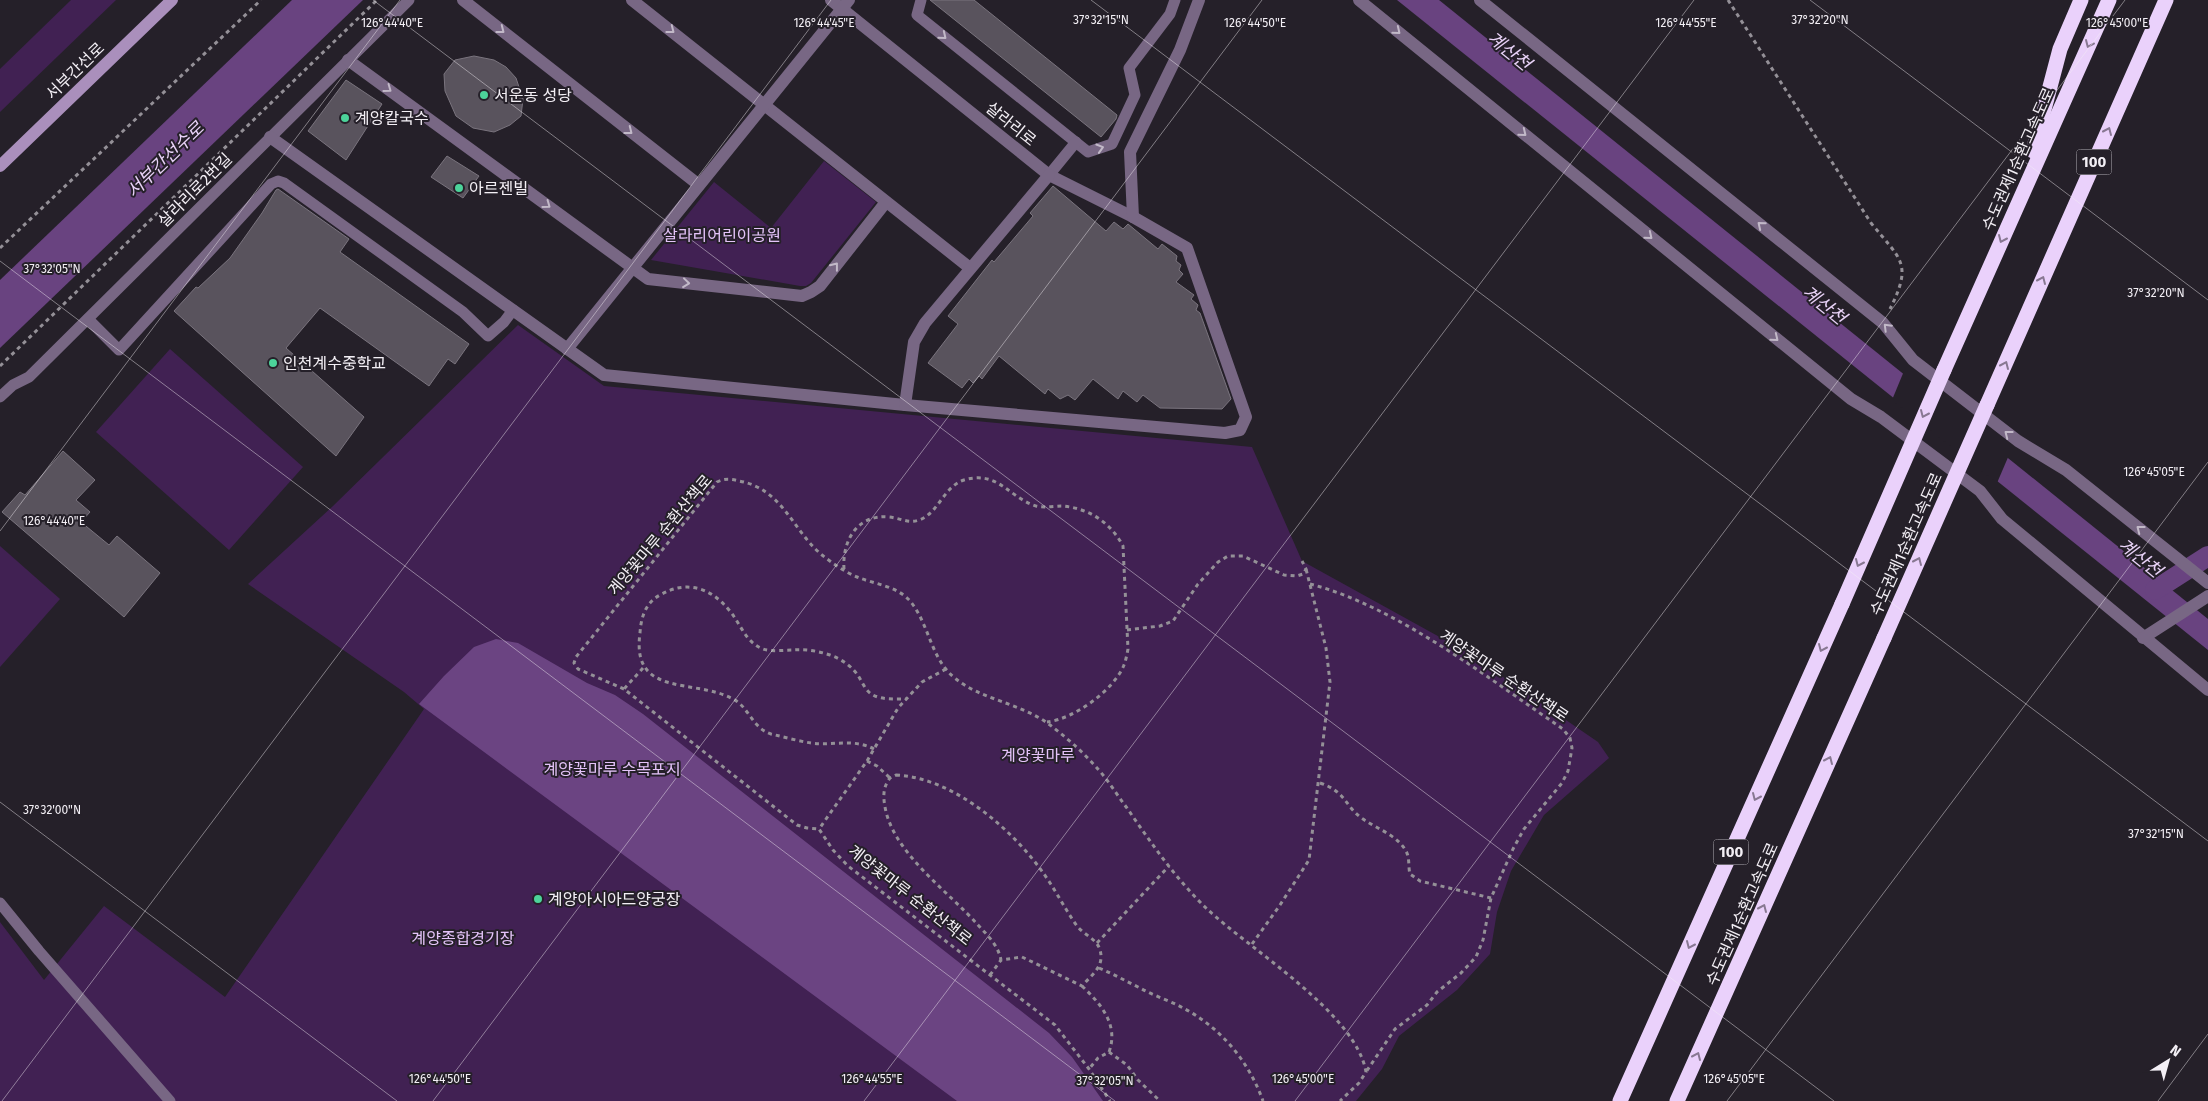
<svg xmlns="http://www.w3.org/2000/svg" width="2208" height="1101" viewBox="0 0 2208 1101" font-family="'Fira Sans','Noto Sans KR',sans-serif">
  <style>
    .green { fill: #412153 }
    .forest { fill: #6b4482 }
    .water { fill: #694380 }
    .pier { fill: #252029 }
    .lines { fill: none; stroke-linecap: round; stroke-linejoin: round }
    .canal { stroke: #694380; stroke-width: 20 }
    .building { fill: #59535d; stroke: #7a747e }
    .path { stroke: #949097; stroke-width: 3; stroke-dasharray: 4 4; stroke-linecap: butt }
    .service { stroke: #786784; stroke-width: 11 }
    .minor { stroke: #786784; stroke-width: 12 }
    .secondary { stroke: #aa8fbc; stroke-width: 12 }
    .motorway { stroke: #ead1fb; stroke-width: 15 }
    .motorway-bridge { stroke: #ead1fb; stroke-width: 15 }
    .oneway { stroke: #c2b9c8 }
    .oneway2 { stroke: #887892 }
    .ticks { fill: none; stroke: #f3eff5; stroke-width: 1; stroke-opacity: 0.45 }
    .poi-dot { fill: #4cd39a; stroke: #252029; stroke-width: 2 }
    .labels { text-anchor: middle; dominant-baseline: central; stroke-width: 4; stroke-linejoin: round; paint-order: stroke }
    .shield { fill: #252029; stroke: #b5b1b8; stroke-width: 1 }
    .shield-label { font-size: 15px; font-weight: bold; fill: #f3eff5 }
    .street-label { font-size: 16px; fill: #f3eff5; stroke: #252029 }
    .poi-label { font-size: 16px; fill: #f3eff5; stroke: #252029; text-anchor: start }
    .park-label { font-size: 16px; fill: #e4c3f9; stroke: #252029 }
    .water-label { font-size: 18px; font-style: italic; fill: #e9d3f8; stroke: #252029 }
    .ticks-label { font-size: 12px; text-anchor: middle; fill: #f3eff5; stroke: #252029; stroke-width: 4; stroke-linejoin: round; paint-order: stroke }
  </style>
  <rect width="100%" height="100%" fill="#252029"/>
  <g class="green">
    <polygon points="71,0 116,0 0,112 0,69"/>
    <polygon points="824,161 876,202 811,283 806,286 800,286 651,260 714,182 771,228"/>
    <polygon points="518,325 604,386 1252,447 1302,561 1465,651 1598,742 1609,758 1544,815 1511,871 1497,912 1490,954 1457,990 1399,1036 1382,1069 1356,1101 0,1101 0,922 44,980 104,906 225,997 424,709 404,692 248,584 333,506"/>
    <polygon points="170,349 303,467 229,550 96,432"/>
    <polygon points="0,546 60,599 0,667"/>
  </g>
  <polygon class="forest" points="496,639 518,643 587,683 615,695 643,714 1049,1033 1072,1057 1103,1101 957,1101 419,704 444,676 474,647"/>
  <g class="water">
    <polygon points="292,0 363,0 0,348 0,280"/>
    <polygon points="1397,0 1439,0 2208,619 2208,650"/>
  </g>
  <polygon class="pier" points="1904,371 2009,455 1997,483 1892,400"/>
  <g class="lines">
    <polyline class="canal" points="2155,590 2208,556"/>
  </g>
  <g class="building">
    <polygon points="930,0 974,0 1117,115 1116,119 1101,137"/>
    <polygon points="474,56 494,60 506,67 516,78 523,99 521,116 510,125 494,132 473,128 456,116 445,91 444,74 455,60"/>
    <polygon points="346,80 382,104 346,160 308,131"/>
    <polygon points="447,156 479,176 463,198 431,177"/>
    <polygon points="1053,186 1106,231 1114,222 1123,229 1128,224 1158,249 1162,244 1177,256 1176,261 1181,265 1179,270 1183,274 1176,282 1194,295 1191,299 1198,305 1196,310 1200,313 1231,399 1222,409 1160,408 1143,395 1137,402 1123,391 1118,399 1093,379 1075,400 1068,395 1060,399 1048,389 1045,394 999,356 982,379 979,376 973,383 969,379 962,388 928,363 958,324 948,316 992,260 994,262 1033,216 1030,213"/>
    <polygon points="278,189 349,239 340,252 469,344 455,364 448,359 429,386 320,308 286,348 364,417 336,456 174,311 196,287 198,288 230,258 262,213 276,190"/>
    <polygon points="63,451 95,480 76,500 90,512 81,522 109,545 117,536 160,573 124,617 2,512 20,492 25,495"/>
  </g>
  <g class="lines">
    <g class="path">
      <path d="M1728,0L1871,223C1901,260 1913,263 1890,309"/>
      <polyline points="0,248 261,0"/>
      <polyline points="0,366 377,0"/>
      <path d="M844,569C842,541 857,514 889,517C900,518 909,524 919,520C939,513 943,487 964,480C998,470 1008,497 1036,506C1044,508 1054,506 1062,506C1089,508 1111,523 1123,546L1128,649C1127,654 1126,660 1124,665C1114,690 1074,719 1047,722"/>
      <path d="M1310,584C1396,606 1489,679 1563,729L1570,738L1572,748L1568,771L1562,783L1524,829L1513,849L1491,898L1483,940L1476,957L1461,973L1437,992L1427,1005L1395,1029L1366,1072"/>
      <polyline points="1127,630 1160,626 1173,621 1198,584 1218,562 1228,556 1243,556 1284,575 1297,576 1303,574 1306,569 1302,561"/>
      <polyline points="643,668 624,689 797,825 807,828 819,829"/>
      <polyline points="946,669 922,682 898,708 867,761 819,829 833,850 848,866 1055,1025 1089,1069 1110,1101"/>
      <path d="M624,689L578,669L574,663L576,657L717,482C725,478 732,479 739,481C783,489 792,530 822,555C832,563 845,572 857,577C874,584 897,586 910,601C930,625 930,659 956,679C980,699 1023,704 1050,725C1067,738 1083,752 1097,768C1108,780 1117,795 1127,808C1151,843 1176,879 1206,908C1249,949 1356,1013 1366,1072L1359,1083L1340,1101"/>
      <path d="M874,749C853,738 833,746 811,743C798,741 784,737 771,734C752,728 749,707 733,699C694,678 631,698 640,633C641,618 645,603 660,595C686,580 710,587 729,610C741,624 745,642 763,649C771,652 784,650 793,650C806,649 818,651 830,655C841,659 850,665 857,674C862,681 865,691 873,695C882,700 896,699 906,699"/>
      <polyline points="867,761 877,766 890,778"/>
      <path d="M896,775C954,778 1012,829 1044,874C1056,891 1065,909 1077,926C1084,935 1097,939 1100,950C1105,967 1091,975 1082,986L1022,957L1001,960C998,945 988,936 978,925C948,891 893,853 885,807C883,796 883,787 890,778Z"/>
      <path d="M1320,783C1347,792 1344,806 1363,819C1377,829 1397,835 1406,851C1410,858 1408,867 1410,874L1420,881L1491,898"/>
      <polyline points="1097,943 1169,866"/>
      <polyline points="1252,944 1280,905 1309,860 1330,682 1326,648 1306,569"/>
      <path d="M1099,968C1113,974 1126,981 1140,988C1154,996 1171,1001 1185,1009C1222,1029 1249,1062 1263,1101"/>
      <polyline points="990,975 1001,960"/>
      <path d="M1082,986C1101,1004 1119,1025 1109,1052L1098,1058L1089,1069"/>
      <polyline points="1109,1052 1127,1065 1138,1080 1160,1101"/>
    </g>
    <g class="service">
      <polyline points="921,0 917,15 1088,152 1112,144 1135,95 1129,68 1170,14 1175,0"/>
      <polyline points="1049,175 1076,142"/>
      <polyline points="88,319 119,350 271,184 278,181 284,183 463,312 488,336 504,322 513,310"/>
      <polyline points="0,397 13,385 29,377 409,0"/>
      <polyline points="0,903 39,951 170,1101"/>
    </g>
    <g class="minor">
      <polyline points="463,0 699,185"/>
      <polyline points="632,0 970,268"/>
      <polyline points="1359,0 1851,399 1881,417 1980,491 2002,519 2208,690"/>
      <polyline points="1480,0 1883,323 1913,360 2018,441 2066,470 2208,583"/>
      <polyline points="348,60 648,279 802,296 811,292 820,286 886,202"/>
      <polyline points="270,137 604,375 905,405 1225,433 1240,430 1246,417 1187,248 1133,217 1049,175 831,0"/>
      <polyline points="1133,217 1130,152 1180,50 1199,0"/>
      <polyline points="567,349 849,0"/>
      <polyline points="905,405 914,342 925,323 1049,175"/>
      <polyline points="2143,638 2208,596"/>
    </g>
    <polyline class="secondary" points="0,166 172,0"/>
    <g class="motorway">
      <polyline points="2033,151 2060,49 2081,0"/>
      <polyline points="1944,370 2109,0"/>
      <polyline points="1987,405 2166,0"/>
      <polyline points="1620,1101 1842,604"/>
      <polyline points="1677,1101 1884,638"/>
    </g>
    <g class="motorway-bridge">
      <polyline points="1842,604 1944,370"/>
      <polyline points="1884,638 1987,405"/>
    </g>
  </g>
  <defs><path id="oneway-chevron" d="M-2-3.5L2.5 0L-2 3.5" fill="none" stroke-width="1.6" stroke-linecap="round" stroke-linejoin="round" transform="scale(1.25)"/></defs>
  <g class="oneway">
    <use href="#oneway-chevron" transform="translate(501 30) rotate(38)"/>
    <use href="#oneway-chevron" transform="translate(671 30) rotate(38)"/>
    <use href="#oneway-chevron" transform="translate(1397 31) rotate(39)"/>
    <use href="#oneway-chevron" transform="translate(943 36) rotate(39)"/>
    <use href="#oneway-chevron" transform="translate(388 89) rotate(36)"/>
    <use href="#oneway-chevron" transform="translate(629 131) rotate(38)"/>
    <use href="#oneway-chevron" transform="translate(1523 133) rotate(39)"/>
    <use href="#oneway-chevron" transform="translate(1100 148) rotate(-17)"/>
    <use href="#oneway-chevron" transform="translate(547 205) rotate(36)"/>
    <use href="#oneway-chevron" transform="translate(1761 225) rotate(-141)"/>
    <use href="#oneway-chevron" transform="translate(1649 236) rotate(39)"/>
    <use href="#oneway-chevron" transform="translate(835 266) rotate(-52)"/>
    <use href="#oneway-chevron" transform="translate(686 283) rotate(6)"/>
    <use href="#oneway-chevron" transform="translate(1887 327) rotate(-135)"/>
    <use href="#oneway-chevron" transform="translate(1775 338) rotate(39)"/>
    <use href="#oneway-chevron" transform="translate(2008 434) rotate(-142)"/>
    <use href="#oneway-chevron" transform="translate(2140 529) rotate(-142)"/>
  </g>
  <g class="oneway2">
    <use href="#oneway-chevron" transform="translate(2089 44) rotate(114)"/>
    <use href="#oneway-chevron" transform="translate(2108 131) rotate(-66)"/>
    <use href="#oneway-chevron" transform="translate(2002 239) rotate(114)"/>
    <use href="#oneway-chevron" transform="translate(2042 280) rotate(-66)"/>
    <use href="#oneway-chevron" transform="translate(2005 365) rotate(-66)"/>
    <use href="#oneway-chevron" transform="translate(1924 414) rotate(114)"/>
    <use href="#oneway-chevron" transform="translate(1918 561) rotate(-66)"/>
    <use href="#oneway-chevron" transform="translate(1859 563) rotate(114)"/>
    <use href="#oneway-chevron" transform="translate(1822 648) rotate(114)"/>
    <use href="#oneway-chevron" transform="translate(1829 760) rotate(-66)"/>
    <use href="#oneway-chevron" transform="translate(1756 797) rotate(114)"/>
    <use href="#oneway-chevron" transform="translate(1763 908) rotate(-66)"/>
    <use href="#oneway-chevron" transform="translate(1690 945) rotate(114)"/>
    <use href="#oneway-chevron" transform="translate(1697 1056) rotate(-66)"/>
  </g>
  <path class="ticks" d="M373,0L1834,1101M1091,0L2208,841M1810,0L2208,300M0,261L1115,1101M0,531L400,0M0,802L397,1101M2,1101L831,0M433,1101L1262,0M864,1101L1694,0M1295,1101L2125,0M1727,1101L2208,462M2158,1101L2208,1034"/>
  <g class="poi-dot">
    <circle cx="484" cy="95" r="5"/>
    <circle cx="345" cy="118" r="5"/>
    <circle cx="459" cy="188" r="5"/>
    <circle cx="273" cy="363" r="5"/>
    <circle cx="538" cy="899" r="5"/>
  </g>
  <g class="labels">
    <g class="shield">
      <rect x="2076.5" y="149.5" width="35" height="25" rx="4"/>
      <rect x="1713.5" y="839.5" width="35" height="25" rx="4"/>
    </g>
    <g class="shield-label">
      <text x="2094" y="162">100</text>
      <text x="1731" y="852">100</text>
    </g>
    <g class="street-label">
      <text transform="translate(75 71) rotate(-44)">서부간선로</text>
      <text transform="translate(1011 124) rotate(39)">살라리로</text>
      <text transform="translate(2018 159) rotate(-66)">수도권제1순환고속도로</text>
      <text transform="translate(195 190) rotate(-45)">살라리로2번길</text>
      <text transform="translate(660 535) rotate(-50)">계양꽃마루 순환산책로</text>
      <text transform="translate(1906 544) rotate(-66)">수도권제1순환고속도로</text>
      <text transform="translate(1504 676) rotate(34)">계양꽃마루 순환산책로</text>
      <text transform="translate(910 895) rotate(38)">계양꽃마루 순환산책로</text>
      <text transform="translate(1742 914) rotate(-66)">수도권제1순환고속도로</text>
    </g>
    <g class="poi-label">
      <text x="494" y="95">서운동 성당</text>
      <text x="355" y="118">계양칼국수</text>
      <text x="469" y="188">아르젠빌</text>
      <text x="283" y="363">인천계수중학교</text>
      <text x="548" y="899">계양아시아드양궁장</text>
    </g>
    <g class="park-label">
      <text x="722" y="235">살라리어린이공원</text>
      <text x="1038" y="755">계양꽃마루</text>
      <text x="612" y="769">계양꽃마루 수목포지</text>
      <text x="463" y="938">계양종합경기장</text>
    </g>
    <g class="water-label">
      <text transform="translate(1509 51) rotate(39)">계산천</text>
      <text transform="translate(165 160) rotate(-44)">서부간선수로</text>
      <text transform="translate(1824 305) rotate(39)">계산천</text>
      <text transform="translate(2140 558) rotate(39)">계산천</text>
    </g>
  </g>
  <g class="ticks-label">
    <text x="1820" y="24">37°32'20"N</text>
    <text x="1101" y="24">37°32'15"N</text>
    <text x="392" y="27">126°44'40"E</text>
    <text x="824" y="27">126°44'45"E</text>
    <text x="1255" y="27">126°44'50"E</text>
    <text x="1686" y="27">126°44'55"E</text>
    <text x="2117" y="27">126°45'00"E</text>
    <text x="52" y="273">37°32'05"N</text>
    <text x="2156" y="297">37°32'20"N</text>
    <text x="2154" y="476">126°45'05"E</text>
    <text x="54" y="525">126°44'40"E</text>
    <text x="52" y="814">37°32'00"N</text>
    <text x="2156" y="838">37°32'15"N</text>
    <text x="440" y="1083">126°44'50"E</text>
    <text x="872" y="1083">126°44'55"E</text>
    <text x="1303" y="1083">126°45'00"E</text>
    <text x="1734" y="1083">126°45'05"E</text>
    <text x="1105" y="1085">37°32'05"N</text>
  </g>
  <g transform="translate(2168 1061) rotate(37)" stroke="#252029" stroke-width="4" paint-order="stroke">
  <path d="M0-4L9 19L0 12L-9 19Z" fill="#f3eff5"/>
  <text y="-8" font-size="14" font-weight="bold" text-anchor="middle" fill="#f3eff5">N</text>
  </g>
</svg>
